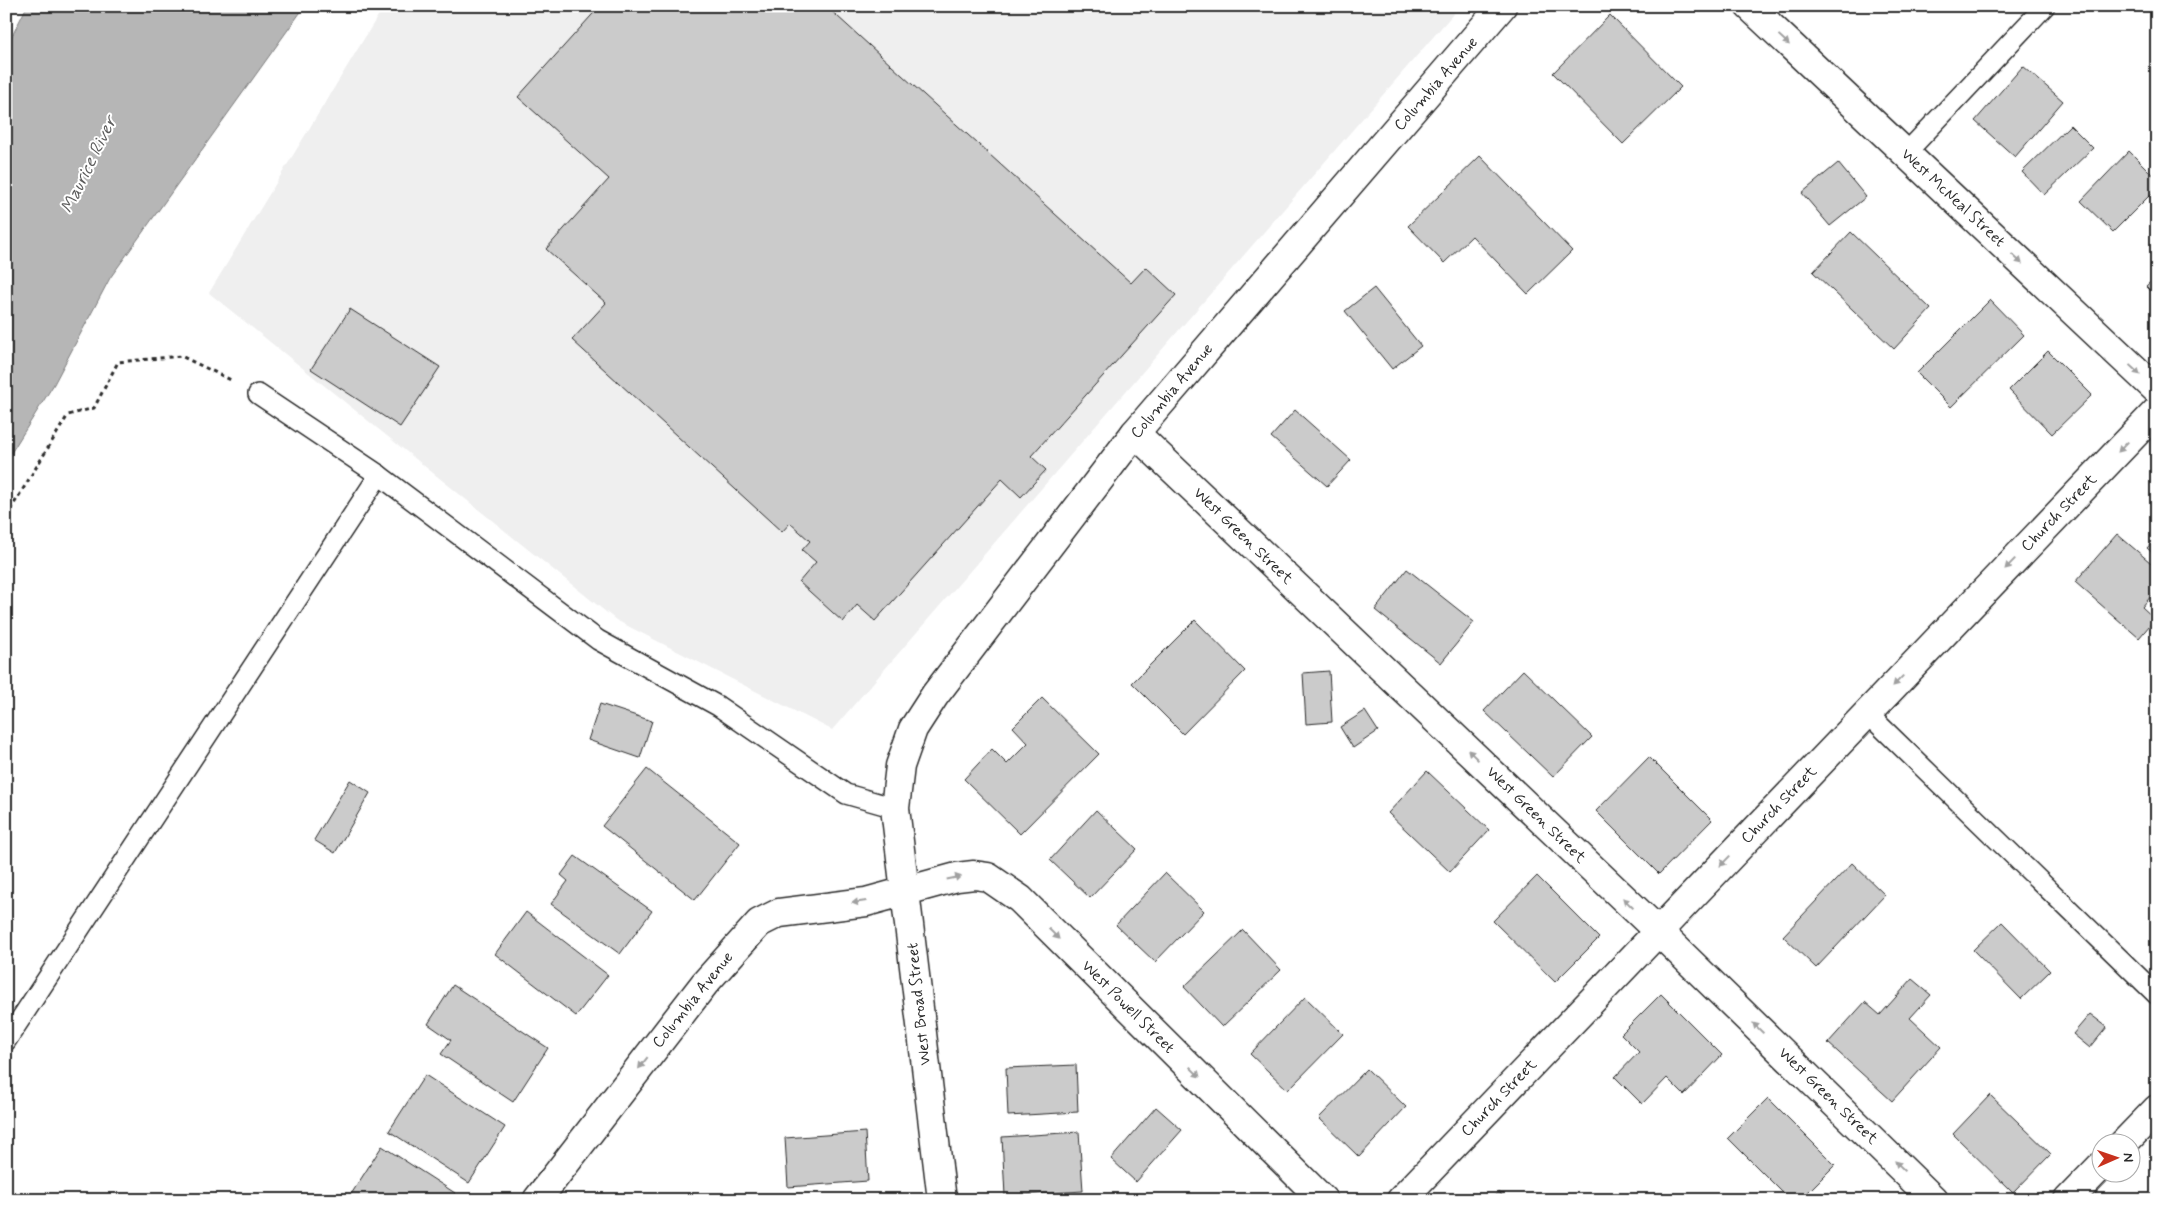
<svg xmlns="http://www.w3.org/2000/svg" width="2163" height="1206" viewBox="0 0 2163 1206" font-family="Mynerve,sans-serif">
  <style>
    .built { fill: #efefef }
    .water { fill: #b6b6b6; stroke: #7e7e7e }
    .building { fill: #cbcbcb; stroke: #2b2b2b }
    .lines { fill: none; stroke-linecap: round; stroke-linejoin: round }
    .lane-casing { stroke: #2b2b2b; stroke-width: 22 }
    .street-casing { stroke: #2b2b2b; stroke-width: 31 }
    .path { stroke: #2b2b2b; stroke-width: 3; stroke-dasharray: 4 4; stroke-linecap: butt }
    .lane { stroke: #fff; stroke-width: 19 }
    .street { stroke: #fff; stroke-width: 28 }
    .oneway { fill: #a0a0a0 }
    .labels { text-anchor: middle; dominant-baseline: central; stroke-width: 4; stroke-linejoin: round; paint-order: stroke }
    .street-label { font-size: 16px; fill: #2b2b2b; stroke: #fff }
    .water-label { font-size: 18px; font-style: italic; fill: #5c5c5c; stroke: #fff }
  </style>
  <rect width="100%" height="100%" fill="#fff"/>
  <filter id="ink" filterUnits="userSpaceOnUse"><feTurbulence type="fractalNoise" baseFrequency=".02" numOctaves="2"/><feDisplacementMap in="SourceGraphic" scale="10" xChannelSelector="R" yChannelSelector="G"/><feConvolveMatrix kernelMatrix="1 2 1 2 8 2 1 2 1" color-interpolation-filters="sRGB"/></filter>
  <g filter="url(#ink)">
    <polygon class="built" points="384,6 1460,6 832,730 616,620 209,293"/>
    <polygon class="water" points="27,6 305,6 110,278 54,384 6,461 6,48"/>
    <g class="building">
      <polygon points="600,6 826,6 1131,283 1146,267 1176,295 1031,456 1046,470 1021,497 1002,479 875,621 857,605 843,622 799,582 816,562 802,550 810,541 790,523 782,532 572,340 606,303 546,249 609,179 518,97"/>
      <polygon points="1610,15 1681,87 1623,144 1553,73"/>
      <polygon points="2023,66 2063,101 2015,157 1975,121"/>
      <polygon points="2070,125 2093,148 2044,195 2022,172"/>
      <polygon points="2129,151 2157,179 2157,188 2113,232 2081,201"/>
      <polygon points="1480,156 1572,251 1528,294 1472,236 1444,263 1408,226"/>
      <polygon points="1838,163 1866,197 1830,226 1802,193"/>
      <polygon points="1851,232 1931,309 1894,349 1813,272"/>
      <polygon points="2157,276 2157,297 2146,286"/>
      <polygon points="1374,288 1421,346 1392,369 1345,311"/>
      <polygon points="1990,300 2024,335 1951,407 1917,373"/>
      <polygon points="350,309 440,367 400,427 311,369"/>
      <polygon points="2048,351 2092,395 2052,434 2009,390"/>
      <polygon points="1295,410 1351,460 1327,486 1271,437"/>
      <polygon points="2117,534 2157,568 2157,589 2142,607 2155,619 2139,638 2075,582"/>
      <polygon points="2157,537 2157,557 2147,548"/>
      <polygon points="1407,569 1474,622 1441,663 1375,610"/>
      <polygon points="1195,620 1245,671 1183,734 1132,683"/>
      <polygon points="1523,670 1592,737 1553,777 1484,711"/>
      <polygon points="1329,671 1332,722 1306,724 1303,673"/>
      <polygon points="1042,698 1099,754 1020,834 964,779 992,749 1007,764 1028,743 1013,727"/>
      <polygon points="600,704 652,721 640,758 588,740"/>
      <polygon points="1365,711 1378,731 1353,748 1340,727"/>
      <polygon points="1649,757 1712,820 1659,874 1596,811"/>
      <polygon points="647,769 740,843 695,900 602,826"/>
      <polygon points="1427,771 1489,830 1450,872 1388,813"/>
      <polygon points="350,780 370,793 335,853 314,840"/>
      <polygon points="1096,810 1137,849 1090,898 1050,860"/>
      <polygon points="575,856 652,911 620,954 551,904 568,881 561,875"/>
      <polygon points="1852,863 1885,895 1816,968 1783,936"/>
      <polygon points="1165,873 1204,911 1155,962 1116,925"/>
      <polygon points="1537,876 1599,938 1555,982 1493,921"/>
      <polygon points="526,912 608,975 576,1016 495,954"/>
      <polygon points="2002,922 2050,971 2021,999 1973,950"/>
      <polygon points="1243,930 1281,970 1222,1027 1184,987"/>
      <polygon points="1912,979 1931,995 1910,1018 1941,1047 1892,1101 1828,1043 1865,1002 1880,1015"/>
      <polygon points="453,985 548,1048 513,1102 441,1054 451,1040 428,1024"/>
      <polygon points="1661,994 1722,1055 1684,1095 1667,1078 1642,1104 1615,1077 1639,1052 1621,1034"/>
      <polygon points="1305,997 1343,1034 1288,1090 1250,1054"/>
      <polygon points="2090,1014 2107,1027 2090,1048 2073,1034"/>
      <polygon points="1076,1065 1078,1112 1008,1116 1006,1068"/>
      <polygon points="1367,1069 1406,1107 1359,1157 1319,1118"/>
      <polygon points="425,1075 505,1127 469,1183 389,1131"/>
      <polygon points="1990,1095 2051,1154 2013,1193 1953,1134"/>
      <polygon points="1768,1098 1835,1165 1800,1200 1790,1200 1728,1138"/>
      <polygon points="1156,1107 1182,1130 1136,1182 1111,1159"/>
      <polygon points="865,1132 868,1181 788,1187 785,1138"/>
      <polygon points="1079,1132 1083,1191 1005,1196 1002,1137"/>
      <polygon points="382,1146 455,1193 451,1200 348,1199"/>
      <polygon points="1499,1192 1506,1200 1490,1200"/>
    </g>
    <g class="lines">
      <defs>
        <g id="lane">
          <polyline points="1905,154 2045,6"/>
          <polyline points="258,394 379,475 598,640 718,706 846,794 895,808"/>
          <polyline points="1867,713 2157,995"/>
          <polyline points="6,1041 379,475"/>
        </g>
        <g id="street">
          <polyline points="1749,6 2157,390"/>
          <polyline points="1135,433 1658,931 1934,1200"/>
          <polyline points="2123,1144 2157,1109"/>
          <polyline points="537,1200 705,983 759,923 779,913 866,902 957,877 974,875 988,877 1020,899 1323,1200"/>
          <polyline points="942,1200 895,808 900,766 913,729 935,695 1135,433 1502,6"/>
          <polyline points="1401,1200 2157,411"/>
          <polyline points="2068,1200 2100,1167"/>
        </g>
      </defs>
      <use href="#lane" class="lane-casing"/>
      <use href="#street" class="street-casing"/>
      <polyline class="path" points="6,517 68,415 94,408 118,362 181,356 233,381"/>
      <use href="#lane" class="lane"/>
      <use href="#street" class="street"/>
    </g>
    <defs><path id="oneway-solid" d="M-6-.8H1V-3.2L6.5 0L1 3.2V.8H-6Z" transform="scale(1.25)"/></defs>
    <g class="oneway">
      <use href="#oneway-solid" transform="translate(1784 40) rotate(43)"/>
      <use href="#oneway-solid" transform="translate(2017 259) rotate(43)"/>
      <use href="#oneway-solid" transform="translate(2135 370) rotate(43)"/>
      <use href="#oneway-solid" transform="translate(2123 447) rotate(134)"/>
      <use href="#oneway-solid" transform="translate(2010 564) rotate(134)"/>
      <use href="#oneway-solid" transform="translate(1898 681) rotate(134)"/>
      <use href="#oneway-solid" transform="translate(1473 755) rotate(-136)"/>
      <use href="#oneway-solid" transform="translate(1725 861) rotate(134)"/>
      <use href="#oneway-solid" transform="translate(954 878) rotate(-12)"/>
      <use href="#oneway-solid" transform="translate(859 902) rotate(172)"/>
      <use href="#oneway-solid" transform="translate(1628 903) rotate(-136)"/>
      <use href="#oneway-solid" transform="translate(1054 934) rotate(45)"/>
      <use href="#oneway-solid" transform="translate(1758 1028) rotate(-136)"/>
      <use href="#oneway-solid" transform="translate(643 1063) rotate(128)"/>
      <use href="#oneway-solid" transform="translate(1195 1072) rotate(45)"/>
      <use href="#oneway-solid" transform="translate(1900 1166) rotate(-136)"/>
    </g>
  </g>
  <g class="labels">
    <g class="street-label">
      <text transform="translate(1436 84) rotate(-49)">Columbia Avenue</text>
      <text transform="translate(1953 198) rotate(43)">West McNeal Street</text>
      <text transform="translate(1172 391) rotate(-50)">Columbia Avenue</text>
      <text transform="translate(2059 513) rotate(-46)">Church Street</text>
      <text transform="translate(1243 536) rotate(44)">West Green Street</text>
      <text transform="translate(1779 805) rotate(-46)">Church Street</text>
      <text transform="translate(1536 815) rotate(44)">West Green Street</text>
      <text transform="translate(693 1000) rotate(-51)">Columbia Avenue</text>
      <text transform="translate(919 1004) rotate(-96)">West Broad Street</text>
      <text transform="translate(1128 1007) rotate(45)">West Powell Street</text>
      <text transform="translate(1828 1096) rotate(44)">West Green Street</text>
      <text transform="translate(1499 1098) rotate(-46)">Church Street</text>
    </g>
    <g class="water-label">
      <text transform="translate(89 165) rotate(-64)">Maurice River</text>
    </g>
  </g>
  <rect width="2163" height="1206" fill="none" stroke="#fff" stroke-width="25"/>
  <rect x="12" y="12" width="2138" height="1181" fill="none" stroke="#2b2b2b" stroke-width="2" filter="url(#ink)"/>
  <g transform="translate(2116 1158) rotate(88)"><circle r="24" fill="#ffffff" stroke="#aaaaaa"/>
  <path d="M0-4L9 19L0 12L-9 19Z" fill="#c8321e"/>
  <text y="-8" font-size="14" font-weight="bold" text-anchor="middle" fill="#2b2b2b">N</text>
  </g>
</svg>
